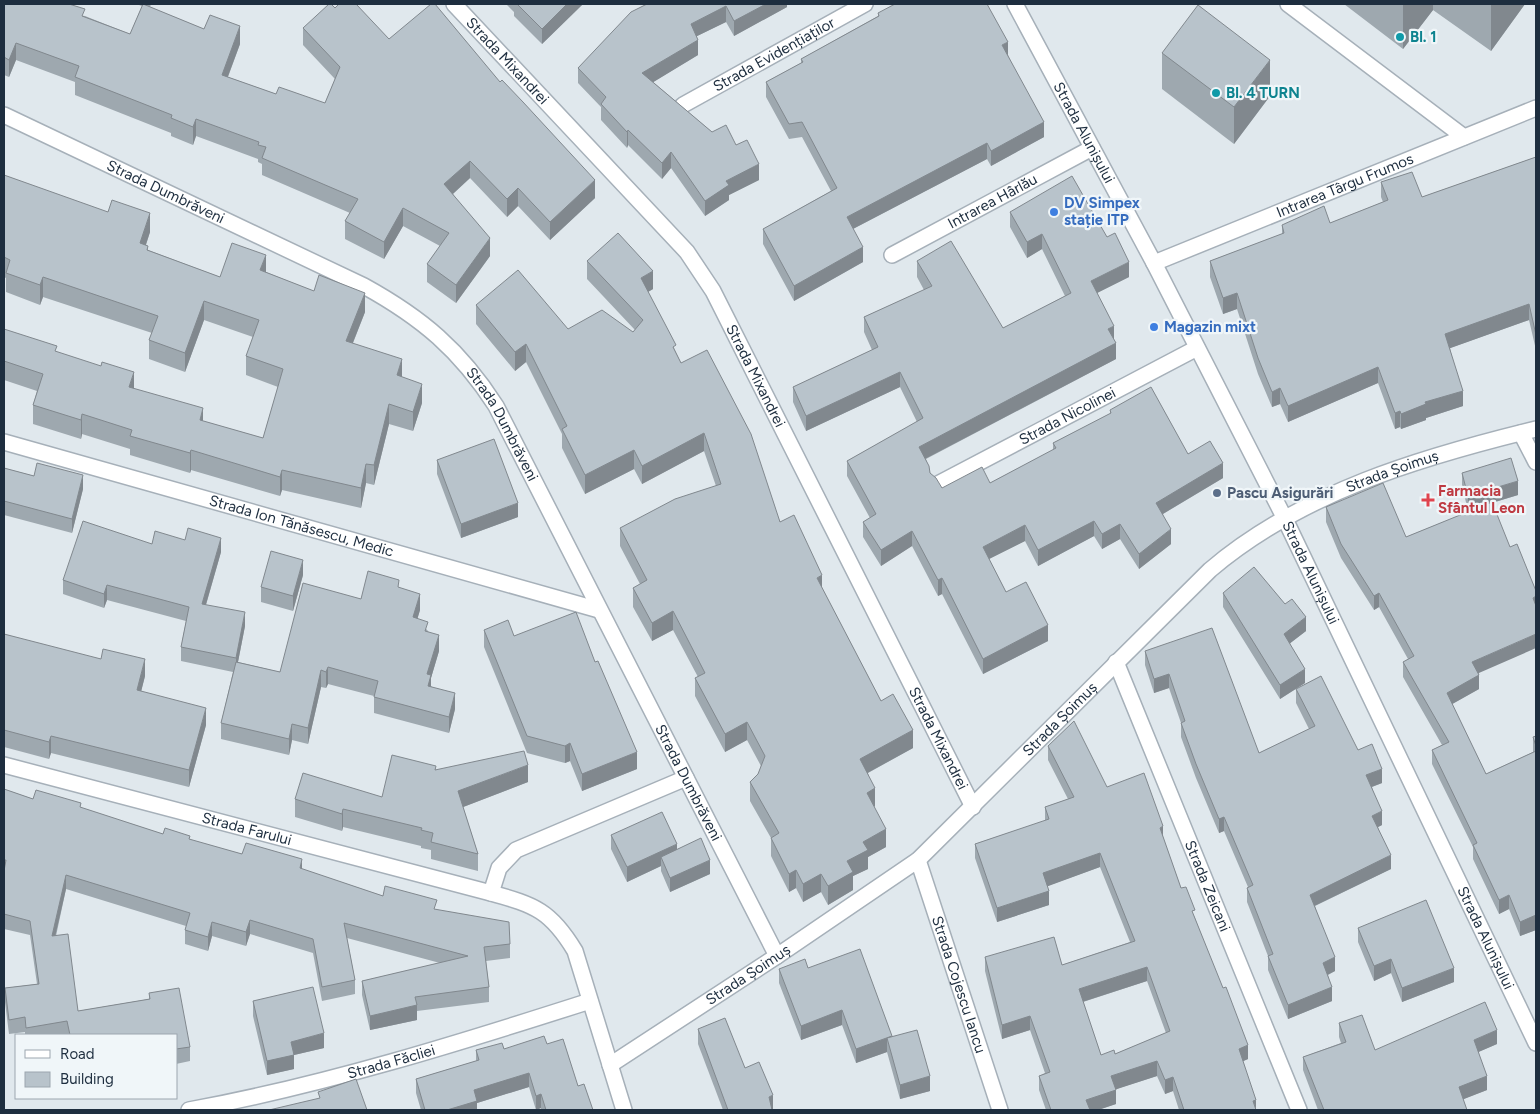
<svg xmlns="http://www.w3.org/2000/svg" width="1540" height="1114" viewBox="0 0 1540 1114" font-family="Figtree,sans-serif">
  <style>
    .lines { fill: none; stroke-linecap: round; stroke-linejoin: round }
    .minor-casing { stroke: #a6b0b9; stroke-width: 18 }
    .minor { stroke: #fff; stroke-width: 15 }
    .wall { fill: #9ea8af; fill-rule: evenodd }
    .shaded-wall { fill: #81888e }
    .building { fill: #b8c3cb; stroke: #81888e; fill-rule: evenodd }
    .culture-dot { fill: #0f9aa8; stroke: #f0f6f9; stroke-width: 2 }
    .shop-dot { fill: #3f7fe0; stroke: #f0f6f9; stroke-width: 2 }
    .service-dot { fill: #5c6f8a; stroke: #f0f6f9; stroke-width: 2 }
    .health-dot { fill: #e0444e; stroke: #f0f6f9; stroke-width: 2 }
    .labels { text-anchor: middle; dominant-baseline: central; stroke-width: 4.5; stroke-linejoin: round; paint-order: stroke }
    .culture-label { font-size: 15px; font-weight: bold; fill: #0d838f; stroke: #f0f6f9; text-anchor: start }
    .street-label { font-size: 15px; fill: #1e2e3f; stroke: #f0f6f9 }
    .shop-label { font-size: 15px; font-weight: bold; fill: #366cbe; stroke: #f0f6f9; text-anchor: start }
    .health-label { font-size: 15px; font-weight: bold; fill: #be3a42; stroke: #f0f6f9; text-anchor: start }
    .service-label { font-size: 15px; font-weight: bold; fill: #4e5e75; stroke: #f0f6f9; text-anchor: start }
  </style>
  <rect width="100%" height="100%" fill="#e0e8ed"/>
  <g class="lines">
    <defs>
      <g id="minor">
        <path id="s1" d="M454,4L687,252L713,291L973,807"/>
        <path id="s2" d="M1015,4L1154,263L1284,517L1536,1043"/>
        <polyline points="1288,4 1464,137"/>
        <path id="s3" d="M683,105L865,4"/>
        <path id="s4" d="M4,115L364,286C422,318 460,350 496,406L777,956"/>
        <path id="s5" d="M892,255L1092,148"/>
        <path id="s6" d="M1154,263L1536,108"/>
        <polyline points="1521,433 1536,462"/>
        <path id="s7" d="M4,442L599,610"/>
        <path id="s8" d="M938,484L1197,348"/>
        <path id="s9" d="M1116,662L1299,1110"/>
        <path id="s10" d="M4,765L491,893C535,905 551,911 575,951L624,1110"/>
        <path id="s11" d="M918,860L1000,1110"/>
        <polyline points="491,893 499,868 516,850 686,778"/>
        <path id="s12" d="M610,1065L777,956L918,860L1210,570C1302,492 1421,457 1536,429"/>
        <path id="s13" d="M189,1110C325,1085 459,1043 590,1001"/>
      </g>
    </defs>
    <use href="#minor" class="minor-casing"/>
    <use href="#minor" class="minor"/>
  </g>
  <g class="wall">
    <polygon points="4,4 85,16 130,34 142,6 136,4 151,4 150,7 240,44 228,77 276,94 325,103 335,79 303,45 303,28 335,8 389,39 595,198 550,240 518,206 507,217 470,178 453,194 490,256 456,303 427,282 427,264 440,246 403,226 384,259 345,239 345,221 350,213 262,175 262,164 258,162 258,159 196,136 193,145 171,136 171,133 75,95 75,82 16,60 9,77 4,75"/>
    <polygon points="506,4 583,4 542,44 514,16 514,12"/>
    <polygon points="647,4 787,4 787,7 734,36 726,22 697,36 698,55 653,82 712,132 736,145 759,180 729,195 729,200 705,216 671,168 662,179 628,145 627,148 601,120 601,107 578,83 578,68"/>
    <polygon points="1344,4 1525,4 1491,51 1433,10 1403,49"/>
    <polygon points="878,13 1008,55 1044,137 991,166 987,159 853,229 863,262 794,301 763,244 763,229 831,191 802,137 789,139 766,97 766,82 801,63 801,59 878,16"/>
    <polygon points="1162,53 1270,96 1234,144 1162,89"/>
    <polygon points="1536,157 1536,350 1529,320 1450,348 1463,406 1426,418 1426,420 1401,429 1400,427 1395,429 1378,383 1288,422 1280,404 1272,407 1258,374 1237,309 1223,314 1210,277 1210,261 1282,234 1282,225 1330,223 1383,202 1381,197 1381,182 1422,197"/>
    <polygon points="4,175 150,232 146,245 148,250 220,277 266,272 365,312 353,343 402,377 422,403 413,431 389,424 374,485 366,483 361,508 282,490 280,496 191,470 190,473 130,455 130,449 82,434 81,439 33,424 33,405 37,391 4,380 4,329 57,352 203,421 263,438 278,387 246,375 246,356 253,337 204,320 185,372 149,359 149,340 152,333 43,297 40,305 6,292 6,278 4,277"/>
    <polygon points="1010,212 1129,277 1097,293 1114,340 1116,359 926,459 930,473 942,488 990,483 1053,450 1053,443 1110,414 1110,410 1188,454 1223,478 1163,514 1171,544 1139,569 1120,539 1102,549 1094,536 1038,566 1025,541 989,559 1006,592 1048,641 983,674 942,594 938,596 912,546 881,566 863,537 863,522 870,518 847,476 847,461 917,422 900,387 806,431 793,402 793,387 872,350 864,332 864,317 924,290 917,277 917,261 1003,328 1065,296 1042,249 1027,258 1010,227"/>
    <polygon points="587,261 653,289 648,292 681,363 822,588 881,701 913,748 868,773 875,806 874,807 886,847 868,857 868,869 853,876 853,890 828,905 821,892 803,902 796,888 789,892 771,856 771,838 750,801 750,782 758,774 761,766 747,740 725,752 695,696 695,678 698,677 673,630 652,641 633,607 633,588 640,584 620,546 620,528 716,486 704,451 642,484 634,469 585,494 562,448 562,434 526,362 515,371 476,324 476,305 568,329 633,332 635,330 587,279"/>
    <polygon points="437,460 518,517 461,538 437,474"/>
    <polygon points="4,468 83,489 72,533 4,515"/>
    <polygon points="1462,473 1518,495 1492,503 1479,673 1479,689 1452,704 1486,774 1533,752 1533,737 1536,736 1536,930 1520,936 1509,909 1499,914 1473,859 1473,847 1432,764 1432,750 1442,745 1403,677 1403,662 1408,659 1379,607 1374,610 1341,558 1326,522 1326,507 1406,537 1488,504 1468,510 1462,487"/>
    <polygon points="152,544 221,552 206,605 245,626 238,662 280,672 361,599 399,588 420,610 417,619 428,631 439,651 431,678 431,686 455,709 449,733 374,713 374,696 328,684 326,688 321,687 308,744 292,740 289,755 221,739 221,723 233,672 181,661 181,647 186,621 107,600 104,608 63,594 63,580"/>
    <polygon points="303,575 293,611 261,602 261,587"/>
    <polygon points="1223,593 1285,604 1306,631 1290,643 1305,683 1280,699 1223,607"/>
    <polygon points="484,630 514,636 595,662 637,769 582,791 570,761 565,763 527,753 484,647"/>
    <polygon points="4,634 145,676 141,691 206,725 189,787 51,753 49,759 4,747"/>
    <polygon points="1536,648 1536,667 1535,663 1535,649"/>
    <polygon points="1145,651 1259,753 1309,729 1296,703 1296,689 1358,750 1382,783 1372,787 1382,825 1378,827 1391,869 1315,906 1335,971 1328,975 1332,1001 1288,1019 1268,970 1268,956 1247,902 1247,888 1248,887 1224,831 1219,833 1196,778 1181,737 1181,723 1169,688 1154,693 1145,665"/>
    <path d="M1048,746L1107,787L1163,837L1181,888L1195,918L1248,1059L1243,1061L1256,1110H1179L1173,1091L1165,1094L1157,1076L1116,1089V1104L1098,1110H1046L1039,1090V1076L1045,1073L1030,1030L1002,1039L985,971V957L1062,965L1130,942L1100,867L1047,886L1049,905L997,922L975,858V844L1045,821V807L1068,799L1048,760ZM1147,981L1166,1033L1115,1054L1101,1055L1083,1002Z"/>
    <polygon points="436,770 528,782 463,807 478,854 478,871 431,859 431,850 421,848 421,846 343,827 342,831 295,817 295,799 382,797"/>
    <polygon points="4,789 33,799 81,808 163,834 190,840 242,854 302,869 383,896 437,910 510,944 510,958 486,961 489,987 489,1002 417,1011 417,1020 370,1030 362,995 362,981 440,963 347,938 355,980 355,994 322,1001 313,953 250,934 246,946 212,936 208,951 185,944 185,930 186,926 66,889 56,936 78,1011 149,999 149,993 190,1047 190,1061 176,1064 176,1035 25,1035 25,1032 9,1034 5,1002 5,988 37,984 30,935 4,929"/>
    <polygon points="611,835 677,849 710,874 670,892 661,871 661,866 627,882 611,849"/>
    <polygon points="1358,928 1454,982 1402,1002 1391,973 1374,981 1358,942"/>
    <polygon points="808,968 892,1037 930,1091 900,1099 887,1052 856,1063 842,1025 801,1040 779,983 779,969"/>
    <polygon points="253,1001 324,1048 294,1055 294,1069 267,1075 253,1016"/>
    <polygon points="1339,1023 1375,1050 1497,1044 1478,1052 1487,1090 1463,1099 1467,1110 1318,1110 1303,1070 1303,1057 1341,1043 1339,1037"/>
    <polygon points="698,1029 745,1068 773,1109 772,1110 723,1110 698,1044"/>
    <polygon points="547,1044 578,1086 593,1110 541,1110 541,1108 536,1110 529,1087 477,1103 477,1110 421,1110 416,1093 416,1079 476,1061 476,1050 504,1049"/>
  </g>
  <g class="shaded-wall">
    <polygon points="567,4 583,4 542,44 542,29"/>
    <polygon points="766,4 787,4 787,7 734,36 734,21"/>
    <polygon points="1403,4 1433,4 1433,10 1403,49"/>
    <polygon points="1491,4 1525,4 1491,51"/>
    <polygon points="726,6 726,22 691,39 691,24"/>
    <polygon points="240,26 240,44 222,92 222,75"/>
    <polygon points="698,40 698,55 642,89 642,73"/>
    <polygon points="1008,42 1008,57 1002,45"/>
    <polygon points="16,43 16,60 9,77 9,60"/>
    <polygon points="1270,60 1270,96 1234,144 1234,107"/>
    <polygon points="196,119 196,136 193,145 193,127"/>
    <polygon points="1044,122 1044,137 991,166 991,151"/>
    <polygon points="628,130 628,145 627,148 627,132"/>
    <polygon points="987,143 987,159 847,232 847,217"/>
    <polygon points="671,152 671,168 662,179 662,163"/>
    <polygon points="470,161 470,178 444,202 444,184"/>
    <polygon points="759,164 759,180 729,195 729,200 705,216 705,201 726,181"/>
    <polygon points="595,180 595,198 550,240 550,222"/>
    <polygon points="518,188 518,206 507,217 507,199"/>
    <polygon points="403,208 403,226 384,259 384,242"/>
    <polygon points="150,213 150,232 140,262 140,243"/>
    <polygon points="1042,234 1042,249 1027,258 1027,242"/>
    <polygon points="490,238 490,256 456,303 456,285"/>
    <polygon points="863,247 863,262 794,301 794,286"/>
    <polygon points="266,255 266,274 260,270"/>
    <polygon points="1129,262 1129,277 1091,296 1091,281"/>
    <polygon points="653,271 653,289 641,296 641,278"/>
    <polygon points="43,277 43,297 40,305 40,285"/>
    <polygon points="365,293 365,312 346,360 346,341"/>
    <polygon points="1237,293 1237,309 1223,314 1223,298"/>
    <polygon points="204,301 204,320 185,372 185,353"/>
    <polygon points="1529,304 1529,320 1445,350 1445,334"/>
    <polygon points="1114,326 1114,341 1108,329"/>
    <polygon points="1116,343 1116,359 919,462 919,447"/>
    <polygon points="526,344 526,362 515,371 515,352"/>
    <polygon points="402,359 402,379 397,375"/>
    <polygon points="1378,367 1378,383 1288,422 1288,406"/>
    <polygon points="134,372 134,391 129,387"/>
    <polygon points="900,372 900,387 806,431 806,416"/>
    <polygon points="422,384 422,403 413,431 413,412"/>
    <polygon points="1280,388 1280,404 1272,407 1272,392"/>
    <polygon points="1463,391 1463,406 1426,418 1426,420 1401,429 1401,414 1425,402"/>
    <polygon points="389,404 389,424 374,485 374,465"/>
    <polygon points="203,408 203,427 200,420"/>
    <polygon points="1400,411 1400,427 1395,429 1395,413"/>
    <polygon points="82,414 82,434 81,439 81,420"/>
    <polygon points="704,433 704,451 642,484 642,466"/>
    <polygon points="191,450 191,470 190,473 190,453"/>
    <polygon points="634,450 634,469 585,494 585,475"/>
    <polygon points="1223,463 1223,478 1156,518 1156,503"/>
    <polygon points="366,464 366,483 361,508 361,488"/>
    <polygon points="282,470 282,490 280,496 280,477"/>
    <polygon points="83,475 83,489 72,533 72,519"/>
    <polygon points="1518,481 1518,495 1468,510 1468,496"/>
    <polygon points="518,503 518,517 461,538 461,524"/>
    <polygon points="1094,521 1094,536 1038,566 1038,550"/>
    <polygon points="1120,524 1120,539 1102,549 1102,534"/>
    <polygon points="1025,525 1025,541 983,562 983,547"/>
    <polygon points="1171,529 1171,544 1139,569 1139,554"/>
    <polygon points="912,531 912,546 881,566 881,550"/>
    <polygon points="221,538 221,552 202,618 202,604"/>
    <polygon points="303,560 303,575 293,611 293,596"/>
    <polygon points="822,575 822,594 817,578"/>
    <polygon points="942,578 942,594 938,596 938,580"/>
    <polygon points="107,585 107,600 104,608 104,594"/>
    <polygon points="1379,593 1379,607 1374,610 1374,596"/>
    <polygon points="420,594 420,610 413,634 413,617"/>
    <polygon points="1536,596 1536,610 1533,598"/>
    <polygon points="673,611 673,630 652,641 652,623"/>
    <polygon points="245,612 245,626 236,672 236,658"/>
    <polygon points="1306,617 1306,631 1284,648 1284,634"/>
    <polygon points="1048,625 1048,641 983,674 983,659"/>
    <polygon points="1536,634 1536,648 1472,676 1472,662"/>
    <polygon points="439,635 439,651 431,678 431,692 428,702 427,674"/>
    <polygon points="145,659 145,676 137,708 137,690"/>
    <polygon points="328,667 328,684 326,688 326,672"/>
    <polygon points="1305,669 1305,683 1280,699 1280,685"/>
    <polygon points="321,670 321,687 308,744 308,728"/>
    <polygon points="1169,674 1169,688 1154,693 1154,679"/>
    <polygon points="1479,675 1479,689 1447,707 1447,693"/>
    <polygon points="455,693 455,709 449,733 449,717"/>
    <polygon points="206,708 206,725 189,787 189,770"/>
    <polygon points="747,722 747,740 725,752 725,734"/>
    <polygon points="292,724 292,740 289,755 289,739"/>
    <polygon points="913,730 913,748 860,777 860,759"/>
    <polygon points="51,736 51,753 49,759 49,742"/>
    <polygon points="570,743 570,761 565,763 565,746"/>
    <polygon points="637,752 637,769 582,791 582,774"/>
    <polygon points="528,765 528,782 458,809 458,791"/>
    <polygon points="1382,769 1382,783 1366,789 1366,775"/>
    <polygon points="875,788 875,806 867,811 867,793"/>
    <polygon points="343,809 343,827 342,831 342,814"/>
    <polygon points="1382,811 1382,825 1372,830 1372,816"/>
    <polygon points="1224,817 1224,831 1219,833 1219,819"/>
    <polygon points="1163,826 1163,841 1160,828"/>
    <polygon points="886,829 886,847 868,857 868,869 853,876 853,890 828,905 828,886 863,842"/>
    <polygon points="677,844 677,858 661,857 661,866 627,882 627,867"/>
    <polygon points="1100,853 1100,867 1043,888 1043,873"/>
    <polygon points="1391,855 1391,869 1310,908 1310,895"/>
    <polygon points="302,859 302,873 300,868"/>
    <polygon points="710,860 710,874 670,892 670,878"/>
    <polygon points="796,870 796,888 789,892 789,874"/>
    <polygon points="821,874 821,892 803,902 803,884"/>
    <polygon points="66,875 66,889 52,950 52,936"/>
    <polygon points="1049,891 1049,905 997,922 997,908"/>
    <polygon points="1509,895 1509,909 1499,914 1499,900"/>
    <polygon points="1536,915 1536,930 1520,936 1520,922"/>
    <polygon points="250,920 250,934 246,946 246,932"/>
    <polygon points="212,922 212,936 208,951 208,937"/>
    <polygon points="1335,957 1335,971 1323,977 1323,963"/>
    <polygon points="1391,959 1391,973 1374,981 1374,966"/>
    <polygon points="1147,967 1147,981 1079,1003 1079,989"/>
    <polygon points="1454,968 1454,982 1402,1002 1402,988"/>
    <polygon points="1332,987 1332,1001 1288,1019 1288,1005"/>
    <polygon points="417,1005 417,1020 370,1030 370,1016"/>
    <polygon points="842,1010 842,1025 801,1040 801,1026"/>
    <polygon points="1030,1016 1030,1030 1002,1039 1002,1025"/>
    <polygon points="1497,1030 1497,1044 1474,1054 1474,1040"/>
    <polygon points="324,1033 324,1048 294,1055 294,1069 267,1075 267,1061 291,1042"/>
    <polygon points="887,1038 887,1052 856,1063 856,1049"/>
    <polygon points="1248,1045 1248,1059 1239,1063 1239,1049"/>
    <polygon points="1157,1061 1157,1076 1111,1091 1111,1076"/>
    <polygon points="529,1073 529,1087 477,1103 477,1110 447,1110 474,1090"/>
    <polygon points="930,1076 930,1091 900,1099 900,1085"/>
    <polygon points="1487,1076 1487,1090 1459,1101 1459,1087"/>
    <polygon points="1173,1077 1173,1091 1165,1094 1165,1080"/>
    <polygon points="1116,1090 1116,1104 1098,1110 1086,1110 1086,1100"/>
    <polygon points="541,1094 541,1108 536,1110 536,1096"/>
    <polygon points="773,1095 773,1109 771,1110 769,1097"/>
    <polygon points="1256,1100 1256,1110 1253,1101"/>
  </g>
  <g class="building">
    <polygon points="4,4 69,4 85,9 82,16 130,34 143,4 204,29 210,15 240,26 222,75 276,94 279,87 325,103 340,67 303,28 329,4 331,4 335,8 339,4 356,4 389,39 431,4 435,4 500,82 502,80 523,102 595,180 550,222 518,188 507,199 470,161 444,184 490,238 456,285 427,264 449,233 403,208 384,242 345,221 358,199 262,158 266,147 258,145 259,142 196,119 193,127 171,118 172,115 75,77 79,66 16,43 9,60 4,57"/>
    <polygon points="517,4 567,4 542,29"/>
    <polygon points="647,4 766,4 734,21 726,6 691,24 698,40 642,73 712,132 726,125 736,145 747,140 759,164 726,181 729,185 705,201 671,152 662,163 628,130 627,132 601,104 606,97 578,68 631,12"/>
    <polygon points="895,4 987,4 1008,42 1002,45 1044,122 991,151 987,143 847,217 863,247 794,286 763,229 837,188 802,122 789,124 766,82 803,62 801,59 879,16 878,13"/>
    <polygon points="1198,5 1270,60 1234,107 1162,53"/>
    <polygon points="1536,157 1536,335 1529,304 1445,334 1463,391 1425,402 1426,404 1401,414 1400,411 1395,413 1378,367 1288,406 1280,388 1272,392 1258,358 1237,293 1223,298 1210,261 1284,233 1282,225 1324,206 1330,223 1388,200 1381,182 1412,172 1422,197"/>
    <polygon points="4,175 108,212 112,200 150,213 140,243 148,246 147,250 220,277 232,243 266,255 260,270 314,291 319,275 365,293 346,341 402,359 397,375 422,384 413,412 389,404 374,465 366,464 361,488 282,470 280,477 191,450 190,453 130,436 132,430 82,414 81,420 33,405 43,374 4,361 4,329 57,346 55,351 101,366 102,362 134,372 129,387 203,408 200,420 263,438 283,369 246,356 259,320 204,301 185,353 149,340 158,316 43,277 40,285 6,273 10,260 4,257"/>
    <polygon points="1072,176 1107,237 1115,233 1129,262 1091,281 1114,326 1108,329 1116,343 919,447 929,466 930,473 936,478 942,488 982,467 990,483 1056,448 1053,443 1111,413 1110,410 1151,387 1188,454 1210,441 1223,463 1156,503 1171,529 1139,554 1120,524 1102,534 1094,521 1038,550 1025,525 983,547 1006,592 1026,582 1048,625 983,659 942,578 938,580 912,531 881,550 863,522 876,514 847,461 923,418 900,372 806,416 793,387 878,347 864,317 932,286 917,261 951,241 1003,328 1071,293 1042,234 1027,242 1010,212"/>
    <polygon points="618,233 653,271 641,278 676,345 673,347 681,363 707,350 751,434 780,522 794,515 822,575 817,578 881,701 893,694 913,730 860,759 875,788 867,793 886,829 863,842 868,850 847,861 853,872 828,886 821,874 803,884 796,870 789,874 771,838 779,833 750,782 758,774 765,756 747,722 725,734 695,678 705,673 673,611 652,623 633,588 647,580 620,528 675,499 721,484 704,433 642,466 634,450 585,475 562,429 567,426 526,344 515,352 476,305 518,270 568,329 602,310 633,332 643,320 587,261"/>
    <polygon points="494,439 518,503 461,524 437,460"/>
    <polygon points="1511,458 1518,481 1468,496 1462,473"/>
    <polygon points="37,463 83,475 72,519 4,501 4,468 34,476"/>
    <polygon points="1383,483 1406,537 1492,502 1510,547 1517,544 1536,591 1536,596 1533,598 1536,606 1536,634 1472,662 1479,675 1447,693 1486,774 1536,751 1536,915 1520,922 1509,895 1499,900 1473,845 1477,843 1432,750 1449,742 1403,662 1414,656 1379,593 1374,596 1341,544 1326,507"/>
    <polygon points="83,521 152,544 155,531 185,540 188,528 221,538 202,604 245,612 236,658 181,647 189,607 107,585 104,594 63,580"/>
    <polygon points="271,551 303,560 293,596 261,587"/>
    <polygon points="1254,567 1285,604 1292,599 1306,617 1284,634 1305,669 1280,685 1223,593"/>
    <polygon points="368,571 399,580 398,587 420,594 413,617 428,622 425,631 439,635 427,674 431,675 428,686 455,693 449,717 374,697 378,681 328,667 326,672 321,670 308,728 292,724 289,739 221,723 236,662 280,672 303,583 361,599"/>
    <polygon points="576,612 595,662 598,661 637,752 582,774 570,743 565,746 527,736 484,630 508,620 514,636"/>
    <polygon points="1212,628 1259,753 1315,726 1296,689 1321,676 1358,750 1372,744 1382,769 1366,775 1382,811 1372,816 1391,855 1310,895 1335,957 1323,963 1332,987 1288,1005 1268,956 1273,954 1247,888 1253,885 1224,817 1219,819 1196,764 1181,723 1185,721 1169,674 1154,679 1145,651"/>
    <polygon points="4,634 101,659 103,649 145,659 137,690 206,708 189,770 51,736 49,742 4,730"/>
    <path d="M1074,721L1107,787L1144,773L1163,826L1160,828L1181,888L1186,887L1195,910L1192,911L1223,988L1226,987L1248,1045L1239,1049L1256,1100L1253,1101L1256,1110H1184L1173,1077L1165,1080L1157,1061L1111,1076L1116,1090L1086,1100L1090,1110H1051L1039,1076L1050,1072L1030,1016L1002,1025L985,957L1054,937L1062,965L1135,941L1100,853L1043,873L1049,891L997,908L975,844L1049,819L1045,807L1074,797L1048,746ZM1147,967L1170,1031L1115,1054L1114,1050L1101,1055L1079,989Z"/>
    <polygon points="1536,736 1536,746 1533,737"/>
    <polygon points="524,751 528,765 458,791 478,854 431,842 433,833 421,830 422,828 343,809 342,814 295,799 303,773 382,797 392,755 436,766 435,770"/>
    <polygon points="4,789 33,799 36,790 81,803 80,807 163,834 165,828 190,836 189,839 242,854 246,843 302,859 300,868 383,896 385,886 437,900 434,909 509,922 510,944 484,947 489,987 415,997 417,1005 370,1016 362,981 468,956 344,923 355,980 322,987 313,939 250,920 246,932 212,922 208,937 185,930 190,913 66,875 52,936 68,934 78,1011 150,999 149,993 179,988 190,1047 176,1049 176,1035 70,1035 67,1021 26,1028 25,1017 9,1020 5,988 39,984 30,921 4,914 4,871 6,860 4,860"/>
    <polygon points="662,812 677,844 627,867 611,835"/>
    <polygon points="701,838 710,860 670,878 661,857"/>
    <polygon points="1426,900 1454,968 1402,988 1391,959 1374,966 1358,928"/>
    <polygon points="860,949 892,1036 856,1049 842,1010 801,1026 779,969 805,959 808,968"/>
    <polygon points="313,987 324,1033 291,1042 294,1055 267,1061 253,1001"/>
    <polygon points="1485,1002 1497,1030 1474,1040 1487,1076 1459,1087 1467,1110 1324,1110 1303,1057 1346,1042 1339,1023 1362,1015 1375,1050"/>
    <polygon points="725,1018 745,1068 759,1062 773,1095 769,1097 772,1110 728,1110 698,1029"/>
    <polygon points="917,1030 930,1076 900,1085 887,1038"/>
    <polygon points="544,1036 547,1044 563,1039 578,1086 584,1084 593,1110 546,1110 541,1094 536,1096 529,1073 474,1090 477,1101 447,1110 425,1110 416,1079 479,1060 476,1050 502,1043 504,1049"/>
    <polygon points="356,1079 367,1110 269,1110 320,1098 318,1092"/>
  </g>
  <g class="culture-dot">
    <circle cx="1400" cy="37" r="5"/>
    <circle cx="1216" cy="93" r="5"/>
  </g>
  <g class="shop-dot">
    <circle cx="1054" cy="212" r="5"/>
    <circle cx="1154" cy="327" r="5"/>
  </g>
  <circle class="service-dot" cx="1217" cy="493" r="5"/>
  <path class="health-dot" d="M1425.5 492.5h5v5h5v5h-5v5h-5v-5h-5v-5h5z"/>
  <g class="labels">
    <g class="culture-label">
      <text x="1410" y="37">Bl. 1</text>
      <text x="1226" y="93">Bl. 4 TURN</text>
    </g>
    <g class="street-label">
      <text stroke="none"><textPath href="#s3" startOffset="104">Strada Evidențiaților</textPath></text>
      <text stroke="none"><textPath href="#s1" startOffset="78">Strada Mixandrei</textPath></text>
      <text stroke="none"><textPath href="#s2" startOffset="146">Strada Alunișului</textPath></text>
      <text stroke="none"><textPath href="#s6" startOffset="206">Intrarea Târgu Frumos</textPath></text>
      <text stroke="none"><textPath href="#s4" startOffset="179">Strada Dumbrăveni</textPath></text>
      <text stroke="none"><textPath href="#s5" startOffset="114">Intrarea Hârlău</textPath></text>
      <text stroke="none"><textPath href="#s1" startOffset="482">Strada Mixandrei</textPath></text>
      <text stroke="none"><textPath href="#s8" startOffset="146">Strada Nicolinei</textPath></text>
      <text stroke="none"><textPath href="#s4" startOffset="598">Strada Dumbrăveni</textPath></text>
      <text stroke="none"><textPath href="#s12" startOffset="990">Strada Șoimuș</textPath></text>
      <text stroke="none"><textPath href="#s7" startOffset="309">Strada Ion Tănăsescu, Medic</textPath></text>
      <text stroke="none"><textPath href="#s2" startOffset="641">Strada Alunișului</textPath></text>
      <text stroke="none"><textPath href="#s12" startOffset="570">Strada Șoimuș</textPath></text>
      <text stroke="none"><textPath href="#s1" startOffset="888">Strada Mixandrei</textPath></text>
      <text stroke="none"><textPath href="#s4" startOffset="1002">Strada Dumbrăveni</textPath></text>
      <text stroke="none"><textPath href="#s10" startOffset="251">Strada Farului</textPath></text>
      <text stroke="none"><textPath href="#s9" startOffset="242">Strada Zeicani</textPath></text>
      <text stroke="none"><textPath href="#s2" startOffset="1046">Strada Alunișului</textPath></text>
      <text stroke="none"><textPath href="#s12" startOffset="165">Strada Șoimuș</textPath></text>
      <text stroke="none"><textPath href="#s11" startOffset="131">Strada Cojescu Iancu</textPath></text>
      <text stroke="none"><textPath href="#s13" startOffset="208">Strada Făcliei</textPath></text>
    </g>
    <g class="shop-label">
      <text x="1064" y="203">DV Simpex<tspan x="1064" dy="17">stație ITP</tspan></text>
      <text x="1164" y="327">Magazin mixt</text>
    </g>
    <g class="health-label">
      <text x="1438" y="491">Farmacia<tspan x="1438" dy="17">Sfântul Leon</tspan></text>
    </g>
    <g class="service-label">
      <text x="1227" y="493">Pascu Asigurări</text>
    </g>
  </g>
  <rect width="1540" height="1114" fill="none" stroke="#1e2e3f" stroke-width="10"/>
  <rect x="15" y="1034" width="162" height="65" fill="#f0f6f9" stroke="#9ca6af"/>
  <rect x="25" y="1050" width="25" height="8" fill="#ffffff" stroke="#9ca6af"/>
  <text x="60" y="1059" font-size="15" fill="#1e2e3f">Road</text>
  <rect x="25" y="1072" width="25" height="15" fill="#b8c3cb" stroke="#9ca6af"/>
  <text x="60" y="1084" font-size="15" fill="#1e2e3f">Building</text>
</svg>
